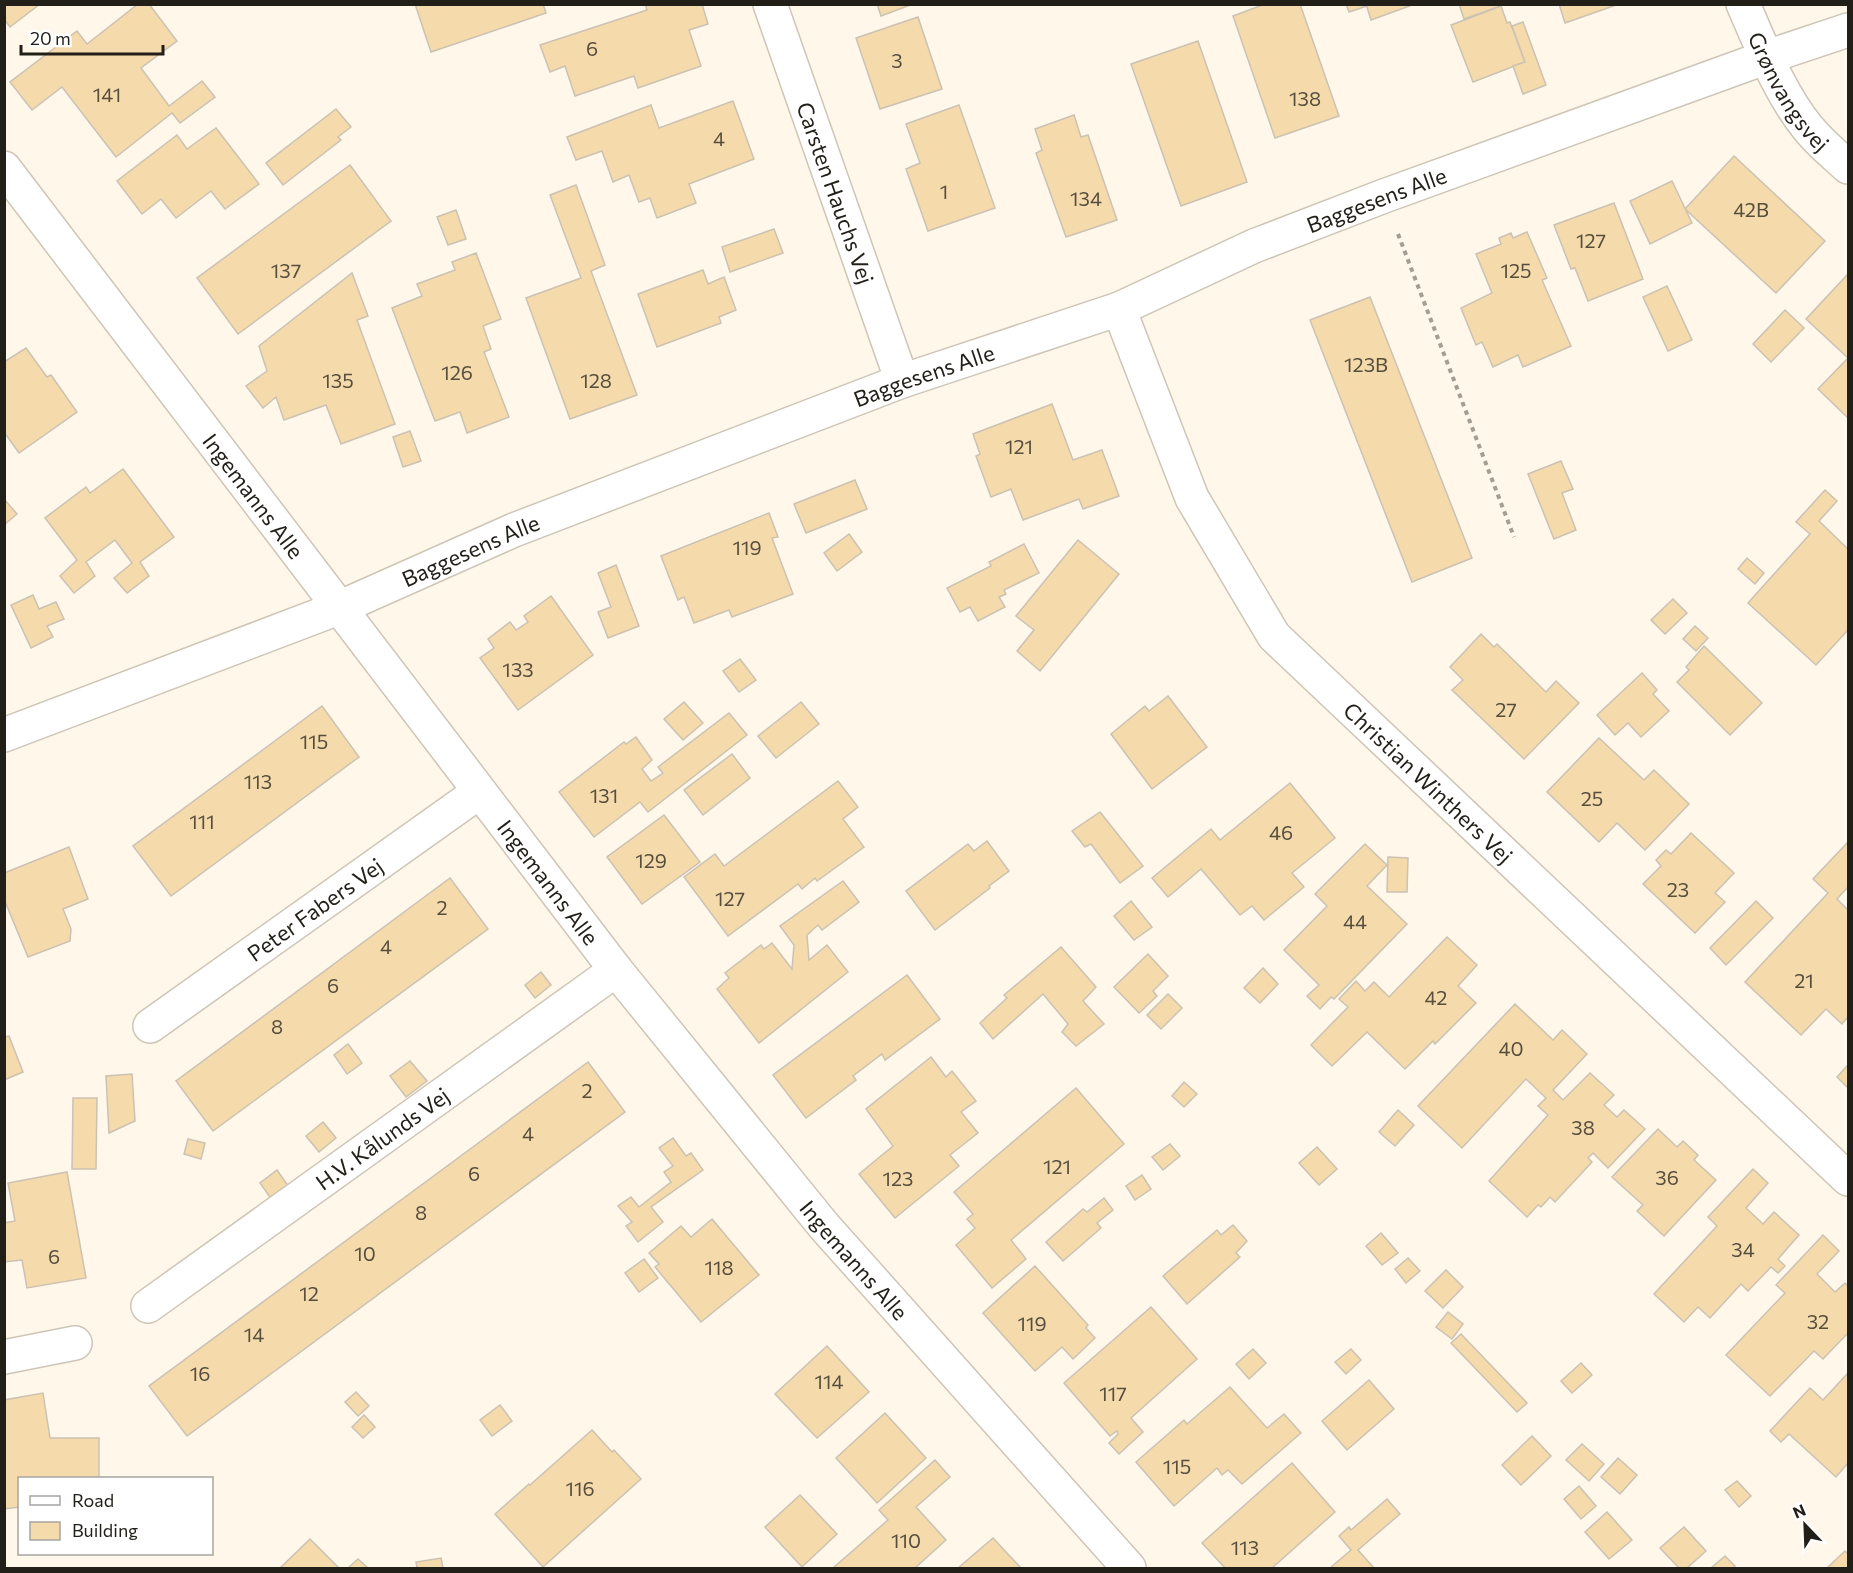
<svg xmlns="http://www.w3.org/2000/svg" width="1853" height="1573" viewBox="0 0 1853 1573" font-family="Commissioner,sans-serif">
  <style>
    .building { fill: #f5daab; stroke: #cbc2b3; stroke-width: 1.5 }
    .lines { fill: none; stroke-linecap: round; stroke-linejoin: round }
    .minor-casing { stroke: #cec5b6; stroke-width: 36 }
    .path { stroke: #a39d93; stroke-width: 4; stroke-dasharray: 4.5 4.5; stroke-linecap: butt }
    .minor { stroke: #fff; stroke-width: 33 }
    .labels { text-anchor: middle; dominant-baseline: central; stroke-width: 6; stroke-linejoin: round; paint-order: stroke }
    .number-label { font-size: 20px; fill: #574e3e }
    .street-label { font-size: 22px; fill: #221f19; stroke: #fff }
  </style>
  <rect width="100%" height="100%" fill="#fff7ea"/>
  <g class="building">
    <polygon points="4,4 40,4 10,27 4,19"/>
    <polygon points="138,4 149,4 177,41 141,68 169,106 202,81 215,97 180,123 172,113 116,157 62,87 32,110 10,82 77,31 87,44"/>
    <polygon points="415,4 543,4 546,13 431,52"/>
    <polygon points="645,4 702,4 708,24 689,30 701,66 638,88 634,76 575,96 565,66 550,72 540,45 647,10"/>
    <polygon points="877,4 913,4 881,16"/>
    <polygon points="1265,4 1300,4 1339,116 1275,138 1233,16"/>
    <polygon points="1346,4 1366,4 1367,6 1349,12"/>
    <polygon points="1366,4 1415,4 1371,20"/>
    <polygon points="1459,4 1500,4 1501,6 1464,19"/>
    <polygon points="1559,4 1619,4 1565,23"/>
    <polygon points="1501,6 1507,23 1510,22 1525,62 1473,82 1451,25"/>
    <polygon points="918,17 942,89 880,109 856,38"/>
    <polygon points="1523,22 1546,85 1523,94 1513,66 1525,62 1512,26"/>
    <polygon points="1198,41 1247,182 1181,206 1131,64"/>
    <polygon points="733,101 754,159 689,184 696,203 657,218 650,198 639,202 629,175 613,182 602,151 576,160 567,137 651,105 659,128"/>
    <polygon points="959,105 995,208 928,231 906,169 920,163 906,124"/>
    <polygon points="336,109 351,127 338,137 341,140 283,185 266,163"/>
    <polygon points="1074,115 1081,137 1088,135 1117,220 1066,237 1036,153 1042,150 1035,129"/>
    <polygon points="216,128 259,184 225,209 211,191 176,218 161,199 142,214 117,181 177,135 187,149"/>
    <polygon points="1734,156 1825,241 1776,293 1685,209"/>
    <polygon points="350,165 391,221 238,334 197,278"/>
    <polygon points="1672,181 1692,223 1650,244 1630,201"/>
    <polygon points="576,185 605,265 591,271 637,395 570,419 526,298 581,278 550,195"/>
    <polygon points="1614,203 1643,279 1588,301 1575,268 1571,269 1554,225"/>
    <polygon points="456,210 466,239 448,245 437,217"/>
    <polygon points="774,229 783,253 730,272 722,247"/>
    <polygon points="1527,232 1547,278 1542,280 1571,346 1523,367 1518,355 1493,367 1482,342 1476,345 1461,308 1492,293 1476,254 1501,244 1499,238 1511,233 1513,238"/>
    <polygon points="476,253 501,319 483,326 491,349 484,352 509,417 467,433 460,412 435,421 392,308 422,296 417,284 455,270 452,262"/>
    <polygon points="703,270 708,284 724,277 736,310 719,317 721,323 657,347 638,294"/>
    <polygon points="352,273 368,316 357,320 395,424 341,444 326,405 284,420 276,397 263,408 246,386 267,371 259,346"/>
    <polygon points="1848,274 1848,418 1818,389 1848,358 1806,319"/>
    <polygon points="1667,286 1692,340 1668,351 1643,297"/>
    <polygon points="1370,297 1472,558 1412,582 1310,320"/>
    <polygon points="1785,310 1804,328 1771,362 1753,344"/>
    <polygon points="26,348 47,377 51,375 77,412 19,453 4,432 4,362"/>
    <polygon points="1052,404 1073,460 1102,450 1119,496 1083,509 1079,499 1023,520 1011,489 991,497 976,456 980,454 973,434"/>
    <polygon points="410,431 421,461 403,467 393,437"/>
    <polygon points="1561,461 1573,489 1562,493 1576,530 1554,539 1528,474"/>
    <polygon points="123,469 174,537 140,562 149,576 127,593 114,578 132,563 115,540 86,562 95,576 74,593 60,576 77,560 45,518 86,487 90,493"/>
    <polygon points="855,480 867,509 806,533 794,504"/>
    <polygon points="1825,490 1837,501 1819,521 1848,549 1848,630 1816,665 1748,603 1810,534 1796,522"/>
    <polygon points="4,499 17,514 4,525"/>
    <polygon points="769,513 778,537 772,538 793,594 732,617 729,610 694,623 684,597 678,600 661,556"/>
    <polygon points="849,534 862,552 837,571 824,553"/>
    <polygon points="1078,540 1119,574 1040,671 1017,651 1034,630 1016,616"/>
    <polygon points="1024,544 1039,573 1004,590 1006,594 999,597 1005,607 978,621 970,607 960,612 947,588 991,566 989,562"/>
    <polygon points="1747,558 1764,573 1755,584 1738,569"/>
    <polygon points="616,565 639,626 608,638 598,612 611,607 598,573"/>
    <polygon points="33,595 39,609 56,602 64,619 47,626 53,637 31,648 11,605"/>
    <polygon points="551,596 593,655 518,710 480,658 494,648 488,639 510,622 516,630 528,622 524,616"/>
    <polygon points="1673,599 1687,613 1665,634 1651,620"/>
    <polygon points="1695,626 1708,638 1696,651 1683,639"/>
    <polygon points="1481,634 1494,647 1497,644 1546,692 1556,681 1579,703 1524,759 1452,690 1463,680 1450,667"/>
    <polygon points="1704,646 1762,703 1730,735 1677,682 1689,670 1686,667"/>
    <polygon points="740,659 756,680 739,692 723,671"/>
    <polygon points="1642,673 1657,690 1653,694 1669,711 1641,737 1628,723 1615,735 1597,715"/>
    <polygon points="1168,696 1207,747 1152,789 1111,734 1145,706 1149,711"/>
    <polygon points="684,702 703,723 683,740 664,719"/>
    <polygon points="801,702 819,724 776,758 758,736"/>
    <polygon points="322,706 359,757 171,896 133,846"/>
    <polygon points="729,713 747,735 648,812 640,802 594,837 559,792 624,742 626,744 636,737 652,760 642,769 651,781 663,773 658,767"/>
    <polygon points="1599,738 1644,780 1654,770 1689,804 1645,850 1617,823 1599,842 1547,792"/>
    <polygon points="732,754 750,778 703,815 684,790"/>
    <polygon points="838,781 858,807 843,819 864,847 817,881 815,878 802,889 798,884 728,936 684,877 715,854 724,866"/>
    <polygon points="1290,783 1335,838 1292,873 1304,887 1264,920 1252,906 1240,915 1201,869 1168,897 1152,878 1211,829 1220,840"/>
    <polygon points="1100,812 1143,866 1120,883 1091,844 1085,847 1072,831"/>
    <polygon points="664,815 700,862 642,904 607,857"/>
    <polygon points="1691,833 1734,873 1715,893 1725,902 1695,933 1643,884 1661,866 1656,860 1666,850 1671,854"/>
    <polygon points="987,841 1009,871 989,886 990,888 935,930 906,891 968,844 974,851"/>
    <polygon points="1848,842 1848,887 1837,899 1848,910 1848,1017 1842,1024 1826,1009 1801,1035 1745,982 1828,893 1813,879"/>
    <polygon points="1365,844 1387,865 1367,886 1407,924 1334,999 1331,997 1320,1009 1307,996 1319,985 1284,950 1327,906 1315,894"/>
    <polygon points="69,847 88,899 63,909 71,929 70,941 28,957 4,899 4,873"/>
    <polygon points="1388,857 1408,858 1407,892 1387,892"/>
    <polygon points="450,878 488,929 213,1131 176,1081"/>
    <polygon points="843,881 859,902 822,930 818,925 807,935 809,960 827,945 848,972 759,1043 717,989 729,978 725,973 761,945 764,949 772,943 792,969 794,945 780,926"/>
    <polygon points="1131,901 1152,927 1134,940 1114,916"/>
    <polygon points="1756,901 1773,918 1726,965 1710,948"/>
    <polygon points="1447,937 1477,965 1458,986 1476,1003 1435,1044 1433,1041 1405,1069 1367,1032 1332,1066 1311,1045 1348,1007 1339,999 1356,981 1365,991 1374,982 1389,997"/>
    <polygon points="1061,947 1096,987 1083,1001 1104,1024 1076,1046 1062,1032 1068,1024 1043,994 993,1039 980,1023 1007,998 1004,995"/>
    <polygon points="1148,954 1168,976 1153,991 1157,996 1139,1013 1114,987"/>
    <polygon points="1263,968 1278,984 1260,1003 1244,988"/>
    <polygon points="541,972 551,985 535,998 525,985"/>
    <polygon points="907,975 940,1019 885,1060 882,1054 853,1076 856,1080 806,1118 773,1075"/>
    <polygon points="1168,994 1182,1008 1161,1029 1147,1015"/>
    <polygon points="1515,1004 1553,1040 1562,1030 1587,1054 1553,1090 1563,1100 1590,1073 1614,1095 1604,1105 1617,1117 1624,1110 1645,1129 1608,1168 1593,1153 1588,1158 1592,1162 1555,1202 1550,1197 1541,1207 1538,1205 1527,1217 1489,1181 1548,1115 1538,1106 1546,1098 1526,1079 1462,1148 1418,1106"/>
    <polygon points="9,1036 23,1072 4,1080 4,1037"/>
    <polygon points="348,1044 362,1063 347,1074 334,1055"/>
    <polygon points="931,1057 946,1077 952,1071 976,1101 961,1112 978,1133 950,1155 959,1166 895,1218 859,1174 893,1146 866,1109"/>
    <polygon points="410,1061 427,1081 406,1097 390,1076"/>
    <polygon points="588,1062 625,1112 187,1436 149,1386"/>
    <polygon points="1848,1065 1848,1088 1837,1077"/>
    <polygon points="132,1074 135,1121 109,1133 106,1076"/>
    <polygon points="1184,1082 1197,1094 1184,1107 1172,1096"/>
    <polygon points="1076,1088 1124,1144 1011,1240 1026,1259 992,1288 956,1245 975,1228 967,1219 973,1214 954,1192"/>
    <polygon points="73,1098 97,1098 96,1169 72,1169"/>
    <polygon points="1398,1110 1414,1125 1395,1146 1379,1132"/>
    <polygon points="323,1122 336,1138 319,1152 306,1136"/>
    <polygon points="1658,1129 1677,1147 1683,1141 1698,1155 1694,1160 1716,1180 1664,1236 1637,1211 1643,1205 1612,1177"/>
    <polygon points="673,1138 686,1156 691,1153 703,1170 651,1207 663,1222 638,1242 626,1226 632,1222 618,1206 631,1197 639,1207 671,1182 664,1172 673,1166 659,1148"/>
    <polygon points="188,1139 205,1143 201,1159 184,1154"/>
    <polygon points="1170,1144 1180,1156 1163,1170 1152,1157"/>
    <polygon points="1317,1147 1337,1169 1319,1185 1299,1163"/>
    <polygon points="1753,1169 1768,1183 1746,1208 1763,1224 1774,1212 1799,1235 1778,1259 1785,1266 1778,1273 1771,1267 1748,1291 1741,1284 1710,1318 1698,1307 1684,1322 1654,1294 1717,1226 1708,1217"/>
    <polygon points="277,1170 289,1187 272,1200 260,1183"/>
    <polygon points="67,1172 86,1278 27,1288 22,1260 4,1262 4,1223 15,1221 8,1183"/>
    <polygon points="1142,1175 1151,1189 1135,1200 1126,1186"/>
    <polygon points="1104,1198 1113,1210 1097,1223 1101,1228 1063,1261 1046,1242 1083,1209 1087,1212"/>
    <polygon points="712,1219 759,1275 701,1322 655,1267 659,1264 649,1253 681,1226 691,1237"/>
    <polygon points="1233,1225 1247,1241 1236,1253 1240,1257 1187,1304 1163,1276 1217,1230 1221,1235"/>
    <polygon points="1381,1233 1398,1253 1382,1265 1366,1246"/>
    <polygon points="1823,1235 1839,1251 1817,1274 1835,1292 1845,1283 1848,1286 1848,1333 1823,1359 1814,1351 1770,1396 1726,1355 1785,1293 1776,1285"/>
    <polygon points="1408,1258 1420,1271 1406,1283 1395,1269"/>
    <polygon points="644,1259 658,1278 639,1292 625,1273"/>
    <polygon points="1035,1266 1088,1325 1086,1328 1095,1338 1073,1359 1062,1347 1035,1371 983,1313"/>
    <polygon points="1446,1270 1463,1287 1443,1308 1425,1291"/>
    <polygon points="1151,1307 1197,1359 1131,1418 1143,1432 1119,1454 1109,1443 1118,1434 1117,1431 1110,1436 1064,1383"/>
    <polygon points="1448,1312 1463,1324 1452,1339 1436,1327"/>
    <polygon points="1461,1334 1527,1403 1517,1412 1451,1343"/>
    <polygon points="827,1346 869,1392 817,1438 775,1394"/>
    <polygon points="1253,1349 1266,1363 1249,1379 1236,1364"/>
    <polygon points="1351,1349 1361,1360 1346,1374 1335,1362"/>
    <polygon points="1581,1363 1592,1375 1572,1393 1561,1381"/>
    <polygon points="1848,1373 1848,1463 1836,1477 1789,1434 1781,1442 1770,1431 1810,1388 1823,1400"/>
    <polygon points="1369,1380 1394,1409 1347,1450 1322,1421"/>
    <polygon points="1230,1387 1267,1428 1284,1414 1301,1433 1242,1484 1228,1470 1222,1475 1217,1468 1174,1506 1136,1462 1184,1420 1187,1424"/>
    <polygon points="356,1392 369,1406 358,1416 345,1402"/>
    <polygon points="43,1393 50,1438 99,1438 99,1478 20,1478 20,1507 4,1509 4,1400"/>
    <polygon points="500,1405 512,1421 492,1436 480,1420"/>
    <polygon points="885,1413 926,1458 877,1503 836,1458"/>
    <polygon points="364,1415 375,1427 363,1438 352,1427"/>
    <polygon points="592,1430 612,1452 614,1450 641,1479 543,1567 495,1514 529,1484 530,1485"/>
    <polygon points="1532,1436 1551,1456 1521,1485 1502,1465"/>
    <polygon points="1582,1444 1604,1464 1589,1481 1566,1460"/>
    <polygon points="1618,1458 1637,1475 1620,1494 1601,1477"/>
    <polygon points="935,1460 950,1477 916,1507 946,1540 915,1568 833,1568 888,1520 879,1510"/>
    <polygon points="1292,1463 1335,1512 1272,1568 1225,1568 1202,1543"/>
    <polygon points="1737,1481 1751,1496 1739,1507 1725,1490"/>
    <polygon points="1579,1486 1596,1506 1581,1519 1564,1499"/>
    <polygon points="800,1495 837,1534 802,1567 765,1527"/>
    <polygon points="1387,1499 1400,1514 1358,1550 1374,1568 1330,1568 1351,1550 1339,1536 1349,1527 1351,1530"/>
    <polygon points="1607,1512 1632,1540 1609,1559 1585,1532"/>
    <polygon points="1684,1527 1706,1551 1687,1568 1679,1568 1660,1548"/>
    <polygon points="993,1538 1021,1568 958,1568"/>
    <polygon points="310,1539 339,1568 280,1568"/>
    <polygon points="1845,1551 1848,1554 1848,1568 1827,1568"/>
    <polygon points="1725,1556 1735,1566 1733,1568 1711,1568"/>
    <polygon points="441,1558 443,1568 417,1568 416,1562"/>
    <polygon points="358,1559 368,1568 348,1568"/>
  </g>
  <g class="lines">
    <defs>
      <g id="minor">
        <path id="s1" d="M770,4L902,381"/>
        <path id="s2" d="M1743,4C1761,45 1780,94 1808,128C1820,143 1835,155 1848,167"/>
        <path id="s3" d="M4,168L616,970L824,1226L1129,1568"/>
        <path id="s4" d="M1119,309L1192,498L1274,636L1848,1179"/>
        <path id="s5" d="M4,735L341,607L514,530L902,381L1119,309L1254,246L1384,196L1767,57L1848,30"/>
        <path id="s6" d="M150,1026L479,792"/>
        <path id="s7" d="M148,1306L616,970"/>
        <polyline points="4,1357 75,1343"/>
      </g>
    </defs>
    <use href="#minor" class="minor-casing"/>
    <polyline class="path" points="1398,234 1514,537"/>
    <use href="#minor" class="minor"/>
  </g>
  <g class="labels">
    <g class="number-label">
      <text x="592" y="48">6</text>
      <text x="897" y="60">3</text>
      <text x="107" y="94">141</text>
      <text x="1305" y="98">138</text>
      <text x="719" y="138">4</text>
      <text x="944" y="191">1</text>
      <text x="1086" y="198">134</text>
      <text x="1751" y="209">42B</text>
      <text x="1591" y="240">127</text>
      <text x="286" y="270">137</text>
      <text x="1516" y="270">125</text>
      <text x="1366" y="364">123B</text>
      <text x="457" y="372">126</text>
      <text x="338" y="380">135</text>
      <text x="596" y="380">128</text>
      <text x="1019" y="446">121</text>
      <text x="747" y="547">119</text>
      <text x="518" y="669">133</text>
      <text x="1506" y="709">27</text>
      <text x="314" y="741">115</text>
      <text x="258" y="781">113</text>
      <text x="604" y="795">131</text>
      <text x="1592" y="798">25</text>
      <text x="202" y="821">111</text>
      <text x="1281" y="832">46</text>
      <text x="651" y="860">129</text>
      <text x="1678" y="889">23</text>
      <text x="730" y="898">127</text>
      <text x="442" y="907">2</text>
      <text x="1355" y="921">44</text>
      <text x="386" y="946">4</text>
      <text x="1804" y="980">21</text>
      <text x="333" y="985">6</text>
      <text x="1436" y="997">42</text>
      <text x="277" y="1026">8</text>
      <text x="1511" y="1048">40</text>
      <text x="587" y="1090">2</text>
      <text x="1583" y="1127">38</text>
      <text x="528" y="1133">4</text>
      <text x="1057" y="1166">121</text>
      <text x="474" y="1173">6</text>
      <text x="1667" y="1177">36</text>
      <text x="898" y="1178">123</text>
      <text x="421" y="1212">8</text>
      <text x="1743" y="1249">34</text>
      <text x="365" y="1253">10</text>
      <text x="54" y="1256">6</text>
      <text x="719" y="1267">118</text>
      <text x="309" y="1293">12</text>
      <text x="1818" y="1321">32</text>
      <text x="1032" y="1323">119</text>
      <text x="254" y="1334">14</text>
      <text x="200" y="1373">16</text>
      <text x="829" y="1381">114</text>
      <text x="1113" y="1393">117</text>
      <text x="1177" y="1466">115</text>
      <text x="580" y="1488">116</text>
      <text x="906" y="1540">110</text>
      <text x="1245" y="1547">113</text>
    </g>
    <g class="street-label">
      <text stroke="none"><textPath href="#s2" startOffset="99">Grønvangsvej</textPath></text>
      <text stroke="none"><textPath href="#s1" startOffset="200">Carsten Hauchs Vej</textPath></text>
      <text stroke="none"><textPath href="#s5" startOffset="1474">Baggesens Alle</textPath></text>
      <text stroke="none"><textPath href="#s5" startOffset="988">Baggesens Alle</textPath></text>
      <text stroke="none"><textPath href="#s3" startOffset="412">Ingemanns Alle</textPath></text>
      <text stroke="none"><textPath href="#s5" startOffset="502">Baggesens Alle</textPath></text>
      <text stroke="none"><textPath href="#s4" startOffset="576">Christian Winthers Vej</textPath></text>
      <text stroke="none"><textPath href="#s3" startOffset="898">Ingemanns Alle</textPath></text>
      <text stroke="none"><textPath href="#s6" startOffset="202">Peter Fabers Vej</textPath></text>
      <text stroke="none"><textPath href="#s7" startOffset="288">H.V. Kålunds Vej</textPath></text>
      <text stroke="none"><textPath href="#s3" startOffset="1384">Ingemanns Alle</textPath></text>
    </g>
  </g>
  <rect width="1853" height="1573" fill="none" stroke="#221f19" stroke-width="12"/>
  <rect x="18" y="1477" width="195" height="78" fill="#ffffff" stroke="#a7a5a3" stroke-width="1.5"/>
  <rect x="30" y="1496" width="30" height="9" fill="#ffffff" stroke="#a7a5a3" stroke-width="1.5"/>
  <text x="72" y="1507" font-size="18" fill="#221f19">Road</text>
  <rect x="30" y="1522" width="30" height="18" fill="#f5daab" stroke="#a7a5a3" stroke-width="1.5"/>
  <text x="72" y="1537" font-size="18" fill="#221f19">Building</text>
  <g transform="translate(1805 1525) rotate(337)" stroke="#ffffff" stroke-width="4.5" paint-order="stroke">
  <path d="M0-4.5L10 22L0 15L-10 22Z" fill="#221f19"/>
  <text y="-9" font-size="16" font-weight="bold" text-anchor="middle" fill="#221f19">N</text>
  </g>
  <path d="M21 45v9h142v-9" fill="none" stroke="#221f19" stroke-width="3"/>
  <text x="30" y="45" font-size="18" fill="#221f19" stroke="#ffffff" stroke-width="4.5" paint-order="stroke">20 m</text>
</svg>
